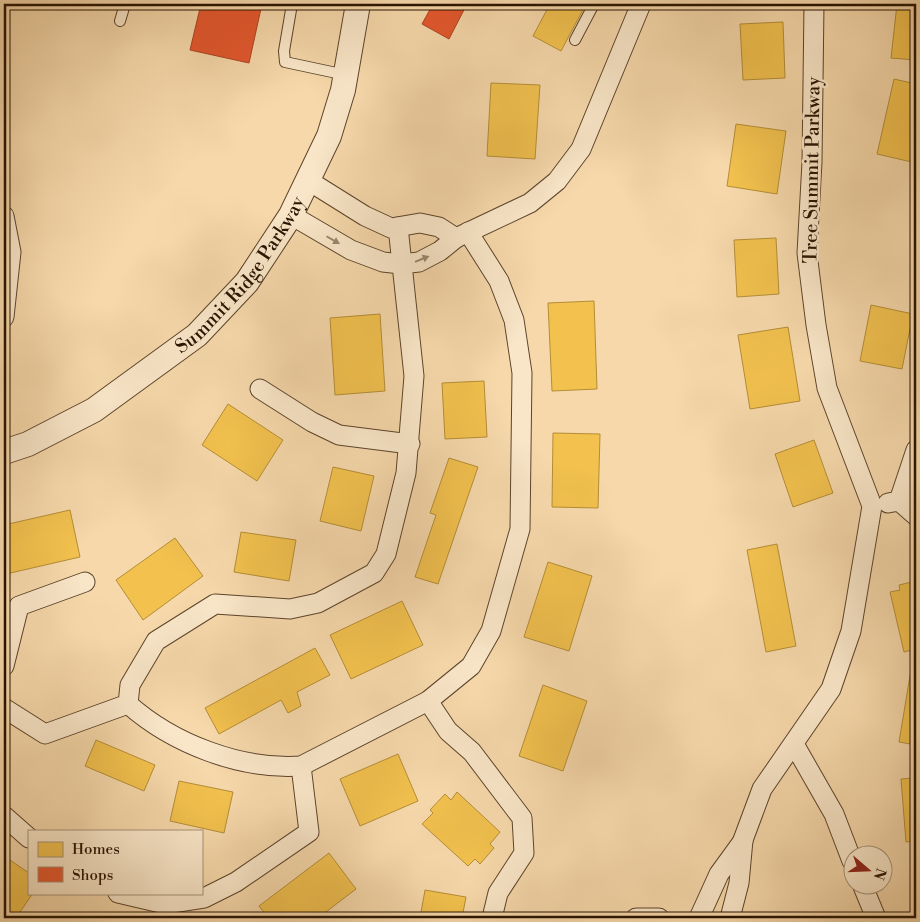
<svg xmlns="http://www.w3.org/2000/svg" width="920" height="922" viewBox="0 0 920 922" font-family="'Libre Bodoni',serif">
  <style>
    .homes { fill: #f2c14e; stroke: #b58d37 }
    .shops { fill: #e4572e; stroke: #ac4320 }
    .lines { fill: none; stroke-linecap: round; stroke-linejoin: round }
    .service-casing { stroke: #5c442b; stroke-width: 12 }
    .minor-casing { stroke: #5c442b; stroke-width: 21 }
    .tertiary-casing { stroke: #5c442b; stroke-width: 26 }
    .service { stroke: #f9e6c8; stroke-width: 10 }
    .minor { stroke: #f9e6c8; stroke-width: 19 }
    .tertiary { stroke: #f9e6c8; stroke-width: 24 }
    .oneway { fill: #9b876e }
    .labels { text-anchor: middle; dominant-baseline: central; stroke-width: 5; stroke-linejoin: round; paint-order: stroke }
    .street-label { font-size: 19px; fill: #281301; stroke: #f9e6c8 }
  </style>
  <rect width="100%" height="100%" fill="#f6d8aa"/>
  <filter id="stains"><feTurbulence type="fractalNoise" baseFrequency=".004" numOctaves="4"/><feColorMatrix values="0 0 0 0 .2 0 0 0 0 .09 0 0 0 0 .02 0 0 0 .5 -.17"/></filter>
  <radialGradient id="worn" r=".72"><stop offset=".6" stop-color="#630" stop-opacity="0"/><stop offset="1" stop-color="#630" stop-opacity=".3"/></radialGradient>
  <g class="homes">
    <polygon points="550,4 586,4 561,51 533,36"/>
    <polygon points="897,4 916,4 916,60 891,58"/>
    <polygon points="783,22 785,78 743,80 740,24"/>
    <polygon points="894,79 916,84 916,163 877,154"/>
    <polygon points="491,83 540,85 535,159 487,156"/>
    <polygon points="736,124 786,131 777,194 727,186"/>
    <polygon points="776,238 779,294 737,297 734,240"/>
    <polygon points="594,301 597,389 552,391 548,303"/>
    <polygon points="871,305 913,314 902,369 860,361"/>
    <polygon points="380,314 385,391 335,395 330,318"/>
    <polygon points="788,327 800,401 750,409 738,335"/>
    <polygon points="484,381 487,437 445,439 442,383"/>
    <polygon points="228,404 283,440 257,481 202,445"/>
    <polygon points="553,433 600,434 598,508 552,507"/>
    <polygon points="814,440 833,493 793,507 775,454"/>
    <polygon points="449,458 478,467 438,584 415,577 436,515 430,513"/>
    <polygon points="333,467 374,476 361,531 320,521"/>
    <polygon points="70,510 80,557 6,574 4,563 4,525"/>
    <polygon points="241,532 296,540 289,581 234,572"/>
    <polygon points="175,538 203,576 143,620 116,580"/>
    <polygon points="777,544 796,646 766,652 747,550"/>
    <polygon points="548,562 592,576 569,651 524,637"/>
    <polygon points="916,581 916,649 904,652 890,592 900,590 899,585"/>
    <polygon points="402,601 423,645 351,679 330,635"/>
    <polygon points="315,648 330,675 297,692 301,706 288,713 281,700 219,734 205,708"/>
    <polygon points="911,670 916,671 916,745 899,742"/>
    <polygon points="543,685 587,701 563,771 519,756"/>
    <polygon points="96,740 155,765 144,791 85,766"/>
    <polygon points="398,754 418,801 360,826 340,779"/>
    <polygon points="913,775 916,775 916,841 906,842 901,779 913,778"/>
    <polygon points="179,781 233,792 224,833 170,821"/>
    <polygon points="457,792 500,832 490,844 494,848 480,864 475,859 468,866 422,824 433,813 430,810 445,794 451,800"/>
    <polygon points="329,853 356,889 318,918 268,918 259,906"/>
    <polygon points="4,856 29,873 29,893 33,893 16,918 4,916"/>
    <polygon points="425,890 466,897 462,918 420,918"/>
    <polygon points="841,915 842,918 827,918"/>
  </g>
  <g class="shops">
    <polygon points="201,4 262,4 249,63 190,50"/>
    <polygon points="433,4 467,4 449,39 422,24"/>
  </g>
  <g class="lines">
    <defs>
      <g id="service">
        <polyline points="292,4 284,51 285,62 346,75"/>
        <polyline points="120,21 125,4"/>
        <polyline points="575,40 594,4"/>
      </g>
      <g id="minor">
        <polyline points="309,181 365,216 391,228 420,223 439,227 456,238"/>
        <polyline points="291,215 351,250 383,262 401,264 419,262 440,251 456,238 530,203 557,181 581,149 641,4"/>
        <polyline points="4,216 11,252 4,317"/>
        <polyline points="260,389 312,422 339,435 410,444"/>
        <polyline points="899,501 916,450"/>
        <polyline points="888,503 899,501 916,516"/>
        <polyline points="4,666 19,606 85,582"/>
        <polyline points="428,701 448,731 472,752 522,818 524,853 498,893 492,918"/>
        <path d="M128,704C173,744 241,770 301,766L428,701L471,666L491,631L520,529L522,373L514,320L499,281L468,232"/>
        <polyline points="4,708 45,734 128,704 130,685 156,641 215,604 290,609 318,603 374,573 386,554 406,473 414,376 398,227"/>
        <polyline points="794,744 834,814 852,861"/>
        <polyline points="4,816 29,838"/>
        <polyline points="862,884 876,918"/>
        <polyline points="118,893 165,904 204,898 236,882 309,832 301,766"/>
        <polyline points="636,918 659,918"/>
        <polyline points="699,918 719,874 743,841"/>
        <polyline points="730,918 739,883 743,840 762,789 831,689 851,631 872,506 827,388 816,325 807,253 812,162 814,4"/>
      </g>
      <g id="tertiary">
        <path id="s1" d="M4,452L28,444L94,410L197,335L247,282L291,215L329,136L343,90L358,4"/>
      </g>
    </defs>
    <use href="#service" class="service-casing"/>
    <use href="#minor" class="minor-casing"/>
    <use href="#tertiary" class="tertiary-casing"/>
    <use href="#service" class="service"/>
    <use href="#minor" class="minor"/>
    <use href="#tertiary" class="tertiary"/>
  </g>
  <defs><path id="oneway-solid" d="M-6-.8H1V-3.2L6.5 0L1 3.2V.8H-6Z" transform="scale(1.25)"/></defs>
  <g class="oneway">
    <use href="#oneway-solid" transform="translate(333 240) rotate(30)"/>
    <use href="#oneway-solid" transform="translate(422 259) rotate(-22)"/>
  </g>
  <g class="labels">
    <g class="street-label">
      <text transform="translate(812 170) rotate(-89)">Tree Summit Parkway</text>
      <text stroke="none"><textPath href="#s1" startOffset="301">Summit Ridge Parkway</textPath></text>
    </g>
  </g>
  <rect width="920" height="922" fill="none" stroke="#f6d8aa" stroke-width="20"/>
  <rect x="5" y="5" width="910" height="912" fill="none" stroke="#281301" stroke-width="2.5"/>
  <rect x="10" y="10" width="900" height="902" fill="none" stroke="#281301"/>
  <rect x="28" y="830" width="175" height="65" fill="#f9e6c8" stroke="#a59278"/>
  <rect x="38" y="842" width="25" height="15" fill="#f2c14e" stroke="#a59278"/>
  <text x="72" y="854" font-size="15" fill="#281301">Homes</text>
  <rect x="38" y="867" width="25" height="15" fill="#e4572e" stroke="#a59278"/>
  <text x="72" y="880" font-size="15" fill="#281301">Shops</text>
  <g transform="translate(868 870) rotate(109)"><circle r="24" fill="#f9e6c8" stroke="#a59278"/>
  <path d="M0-4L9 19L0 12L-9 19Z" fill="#8f2418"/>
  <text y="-8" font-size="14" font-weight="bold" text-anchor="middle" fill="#281301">N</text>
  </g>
  <rect width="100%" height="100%" filter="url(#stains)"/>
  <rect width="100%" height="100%" fill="url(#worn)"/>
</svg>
